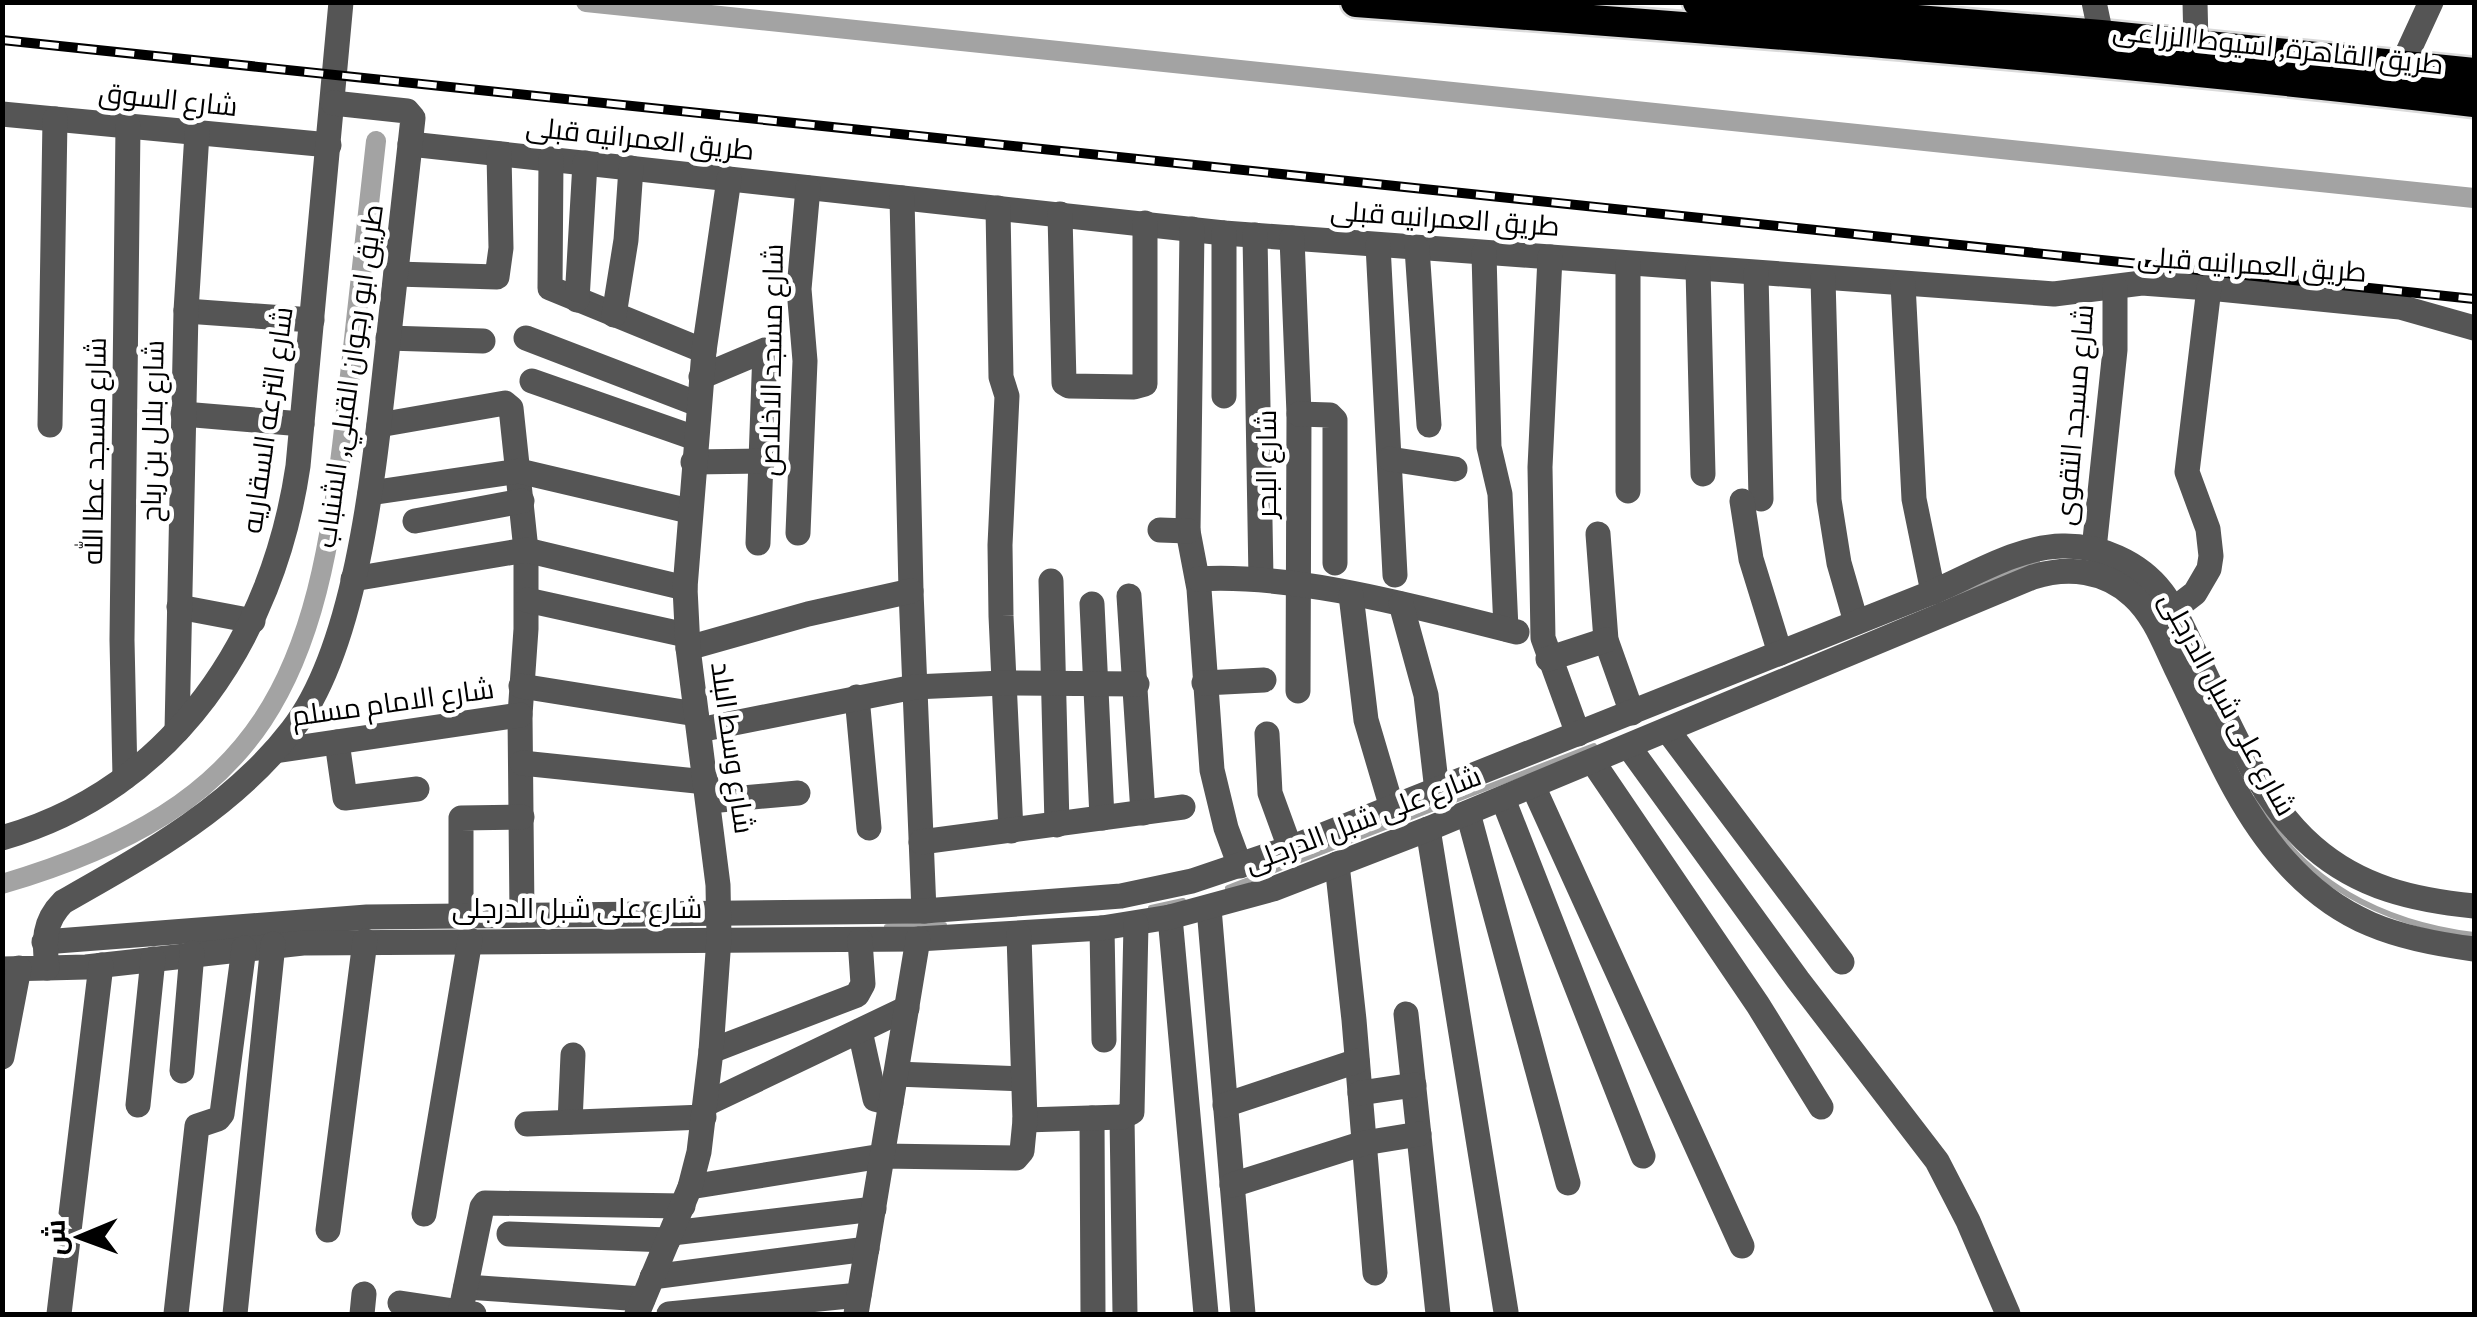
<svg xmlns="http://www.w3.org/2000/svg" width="2477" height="1317" viewBox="0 0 2477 1317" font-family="'Source Sans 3',Cairo,sans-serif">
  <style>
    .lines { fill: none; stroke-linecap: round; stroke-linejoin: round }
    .stream { stroke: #a3a3a3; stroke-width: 6 }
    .canal { stroke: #a3a3a3; stroke-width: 20 }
    .highway-casing { stroke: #dbdbdb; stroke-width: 35 }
    .minor { stroke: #555; stroke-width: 25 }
    .highway { stroke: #000; stroke-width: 30 }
    .rail-casing { stroke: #000; stroke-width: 10 }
    .rail { stroke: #fff; stroke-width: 6; stroke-dasharray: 19; stroke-linecap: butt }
    .labels { text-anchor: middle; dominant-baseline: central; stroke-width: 9; stroke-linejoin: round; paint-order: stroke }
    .street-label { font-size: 28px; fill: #000; stroke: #fff }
  </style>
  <rect width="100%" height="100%" fill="#fff"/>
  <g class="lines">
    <g class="stream">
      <polyline points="1952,597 2037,562"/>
      <path d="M2257,798C2299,883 2385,924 2474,935"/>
      <polyline points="1228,888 1594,746"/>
      <polyline points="1151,908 1183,901"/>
      <polyline points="887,927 944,925"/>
    </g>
    <g class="canal">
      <polyline points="586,2 2474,198"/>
      <path d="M2,884C268,806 317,679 345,420C355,327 366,234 376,141"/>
    </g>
    <defs>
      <g id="highway">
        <path d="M1356,2C1730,30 2103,58 2474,102"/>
        <polyline points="1698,2 2101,35 2474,73"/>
      </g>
    </defs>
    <use href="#highway" class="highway-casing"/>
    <g class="minor">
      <polyline points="2094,2 2101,35"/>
      <polyline points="2195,2 2196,44"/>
      <polyline points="2402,65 2431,2"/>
      <polyline points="2,114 329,145"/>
      <polyline points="410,144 1224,233 2054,294 2142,283 2209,288 2400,307 2474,328"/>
      <polyline points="551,159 550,288 704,351"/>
      <polyline points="902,198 911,591 924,911"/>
      <polyline points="998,208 1001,377 1007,396 1000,545 1001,616 1011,831"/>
      <polyline points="1060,214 1064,383 1069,386 1134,387 1145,384 1145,223"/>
      <polyline points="1192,229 1188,531 1199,589 1212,770 1226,828 1240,866"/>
      <polyline points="1224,233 1224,396"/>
      <polyline points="1255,235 1261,579"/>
      <polyline points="1292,238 1299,414 1298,691"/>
      <polyline points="1378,245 1395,575"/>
      <polyline points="1417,248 1429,425"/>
      <polyline points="1484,253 1489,447 1500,494 1506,629"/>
      <polyline points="1550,257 1540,467 1543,638 1578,734"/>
      <polyline points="1698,269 1703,474"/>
      <polyline points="1756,273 1761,499"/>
      <polyline points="396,274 497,277 501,248 499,154"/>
      <polyline points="1823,278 1829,500 1839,563 1856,622"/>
      <polyline points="1903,284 1914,499 1933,592"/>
      <polyline points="577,300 585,163"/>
      <polyline points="186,311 312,320"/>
      <polyline points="614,315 626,240 631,168"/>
      <polyline points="388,338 483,341"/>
      <polyline points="526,338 698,404"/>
      <polyline points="701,377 765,350 758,543"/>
      <polyline points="532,381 695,438"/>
      <polyline points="183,414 302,424"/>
      <polyline points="1299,414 1330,415 1335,420 1335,563"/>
      <polyline points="50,425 55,119"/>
      <polyline points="379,425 505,403 511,408 526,550 526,629 520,715 522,914"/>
      <polyline points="1390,459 1455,469"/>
      <polyline points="693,462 763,461"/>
      <polyline points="1628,491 1628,264"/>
      <polyline points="370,493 519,471 689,511"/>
      <polyline points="1742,501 1751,559 1780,653"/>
      <polyline points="415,521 522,501"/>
      <polyline points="1160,530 1188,531"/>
      <polyline points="798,533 805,361 799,289 808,188"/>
      <polyline points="1598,534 1606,640 1632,713"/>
      <polyline points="2094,549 2115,350 2115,287"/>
      <polyline points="353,579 526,550 685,588"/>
      <path d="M1198,579C1297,573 1420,608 1517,632"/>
      <polyline points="1051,581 1057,825"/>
      <polyline points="1351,595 1366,720 1392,808"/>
      <polyline points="1129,596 1143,813"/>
      <polyline points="527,600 686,635"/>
      <polyline points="1092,604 1102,818"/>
      <polyline points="1401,604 1426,695 1437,791"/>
      <polyline points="179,607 253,621"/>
      <polyline points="2173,610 2195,593 2209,569 2211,556 2208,529 2187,472 2209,288"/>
      <polyline points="688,648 808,614 911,591"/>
      <polyline points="1548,659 1606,640"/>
      <polyline points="1204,683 1264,680"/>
      <polyline points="521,686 696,714"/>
      <polyline points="857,697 869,828"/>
      <polyline points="699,730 914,687 1003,683 1137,684"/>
      <polyline points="177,731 186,311 197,133"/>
      <polyline points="1668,731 1842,962"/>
      <polyline points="1267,734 1270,793 1290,848"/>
      <polyline points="337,742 345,798 417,789"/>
      <polyline points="1629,747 1798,980 1937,1161 1968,1221 2008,1314"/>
      <polyline points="275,751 520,715"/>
      <polyline points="1593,762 1758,1005 1821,1107"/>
      <polyline points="522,763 706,782"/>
      <polyline points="125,777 122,640 128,126"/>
      <polyline points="1533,786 1742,1246"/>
      <polyline points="1503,799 1643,1156"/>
      <polyline points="709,801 798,793"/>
      <polyline points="1468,813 1568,1183"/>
      <polyline points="1428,829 1506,1312"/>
      <path d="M2,838C174,789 273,636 298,466L341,2"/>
      <polyline points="921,842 1183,807"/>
      <polyline points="1337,864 1354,1020 1375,1273"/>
      <polyline points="1209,908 1243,1314"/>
      <polyline points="461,915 461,818 522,817"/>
      <polyline points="1170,917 1206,1314"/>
      <polyline points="1102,928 1104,1040"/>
      <path d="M44,942L367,917L924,911L1121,896L1192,881L1290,848L1933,592C1973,575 2017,547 2062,546C2099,545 2139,562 2162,592C2176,610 2185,633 2195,653C2228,719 2256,797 2313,847C2360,888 2414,900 2474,906"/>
      <path d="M47,968L86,967L303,943L918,939L1102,928L1170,917L1273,889L1428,829L2033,577C2068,566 2105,570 2133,596C2154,615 2164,643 2176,668C2208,733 2236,807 2285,861C2339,922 2396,939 2474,949"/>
      <path d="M2,969L47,968C44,941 43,922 63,902C146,855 233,807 292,730C359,644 375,459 387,352C396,274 404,196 413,118L407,111L333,103"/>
      <polyline points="1406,1014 1438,1314"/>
      <polyline points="860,1031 875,1099 891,1103"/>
      <polyline points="711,1051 857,995 863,984 860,940"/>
      <polyline points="2,1057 19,968"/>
      <polyline points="182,1071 192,953"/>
      <polyline points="896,1074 1023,1079"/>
      <polyline points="1360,1093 1414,1085"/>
      <polyline points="706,1104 907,1008"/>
      <polyline points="138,1105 153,959"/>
      <polyline points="1225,1105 1357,1061"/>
      <polyline points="1122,1117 1125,1314"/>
      <polyline points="1092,1118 1093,1314"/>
      <polyline points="1025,1120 1122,1117 1132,1112 1136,924"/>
      <polyline points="570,1122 573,1055"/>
      <polyline points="527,1124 704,1117"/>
      <polyline points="1232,1185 1364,1143 1419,1134"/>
      <polyline points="690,1187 882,1156 1016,1158 1022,1151 1025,1120 1019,935"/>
      <polyline points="424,1214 470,940"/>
      <polyline points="328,1230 365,941"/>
      <polyline points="672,1233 874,1209"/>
      <polyline points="509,1234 668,1240"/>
      <polyline points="652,1277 867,1249"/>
      <polyline points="466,1287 643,1299"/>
      <polyline points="400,1303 474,1314"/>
      <polyline points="59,1314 101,965"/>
      <polyline points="176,1314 197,1126 218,1119 222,1114 244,948"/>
      <polyline points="235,1314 273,944"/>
      <polyline points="362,1314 364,1294"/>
      <polyline points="460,1314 482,1207 485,1203 683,1206"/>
      <polyline points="637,1314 690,1187 699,1152 711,1051 719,938 718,885 688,648 685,588 704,351 729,179"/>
      <polyline points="669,1314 859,1295"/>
      <polyline points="856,1314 918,939"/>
    </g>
    <use href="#highway" class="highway"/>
    <defs>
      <polyline id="rail" points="2,40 2474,299"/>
    </defs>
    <use href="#rail" class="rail-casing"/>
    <use href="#rail" class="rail"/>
  </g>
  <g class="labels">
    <g class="street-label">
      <text transform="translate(2278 48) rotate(6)">طريق القاهرة, اسيوط الزراعى</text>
      <text transform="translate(168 100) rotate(6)">شارع السوق</text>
      <text transform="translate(640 139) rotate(6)">طريق العمرانيه قبلى</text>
      <text transform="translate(1445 219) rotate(4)">طريق العمرانيه قبلى</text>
      <text transform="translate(2252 265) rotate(4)">طريق العمرانيه قبلى</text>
      <text transform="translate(772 360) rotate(-89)">شارع مسجد الاخلاص</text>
      <text transform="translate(350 376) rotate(-82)">طريق ابو رجوان القبلي, الشنباب</text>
      <text transform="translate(2075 415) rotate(-85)">شارع مسجد التقوى</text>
      <text transform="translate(268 420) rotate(-82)">شارع الترعه السقاريه</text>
      <text transform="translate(153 431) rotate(-89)">شارع بلال بن رباح</text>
      <text transform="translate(95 451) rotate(-89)">شارع مسجد عطا الله</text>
      <text transform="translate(1267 464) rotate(-90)">شارع البحر</text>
      <text transform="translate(393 703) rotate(-8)">شارع الامام مسلم</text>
      <text transform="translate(2227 704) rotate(61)">شارع على شبل الدرجلى</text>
      <text transform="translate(732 748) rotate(82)">شارع وسط البلد</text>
      <text transform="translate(1363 820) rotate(-21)">شارع على شبل الدرجلى</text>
      <text x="577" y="909">شارع على شبل الدرجلى</text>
    </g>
  </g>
  <rect width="2477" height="1317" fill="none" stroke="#000000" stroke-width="10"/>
  <g transform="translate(80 1237) rotate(269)" stroke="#ffffff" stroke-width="8" paint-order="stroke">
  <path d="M0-8L18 38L0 25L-18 38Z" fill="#000000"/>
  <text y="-15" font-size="28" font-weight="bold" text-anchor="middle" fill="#000000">ش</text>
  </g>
</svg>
